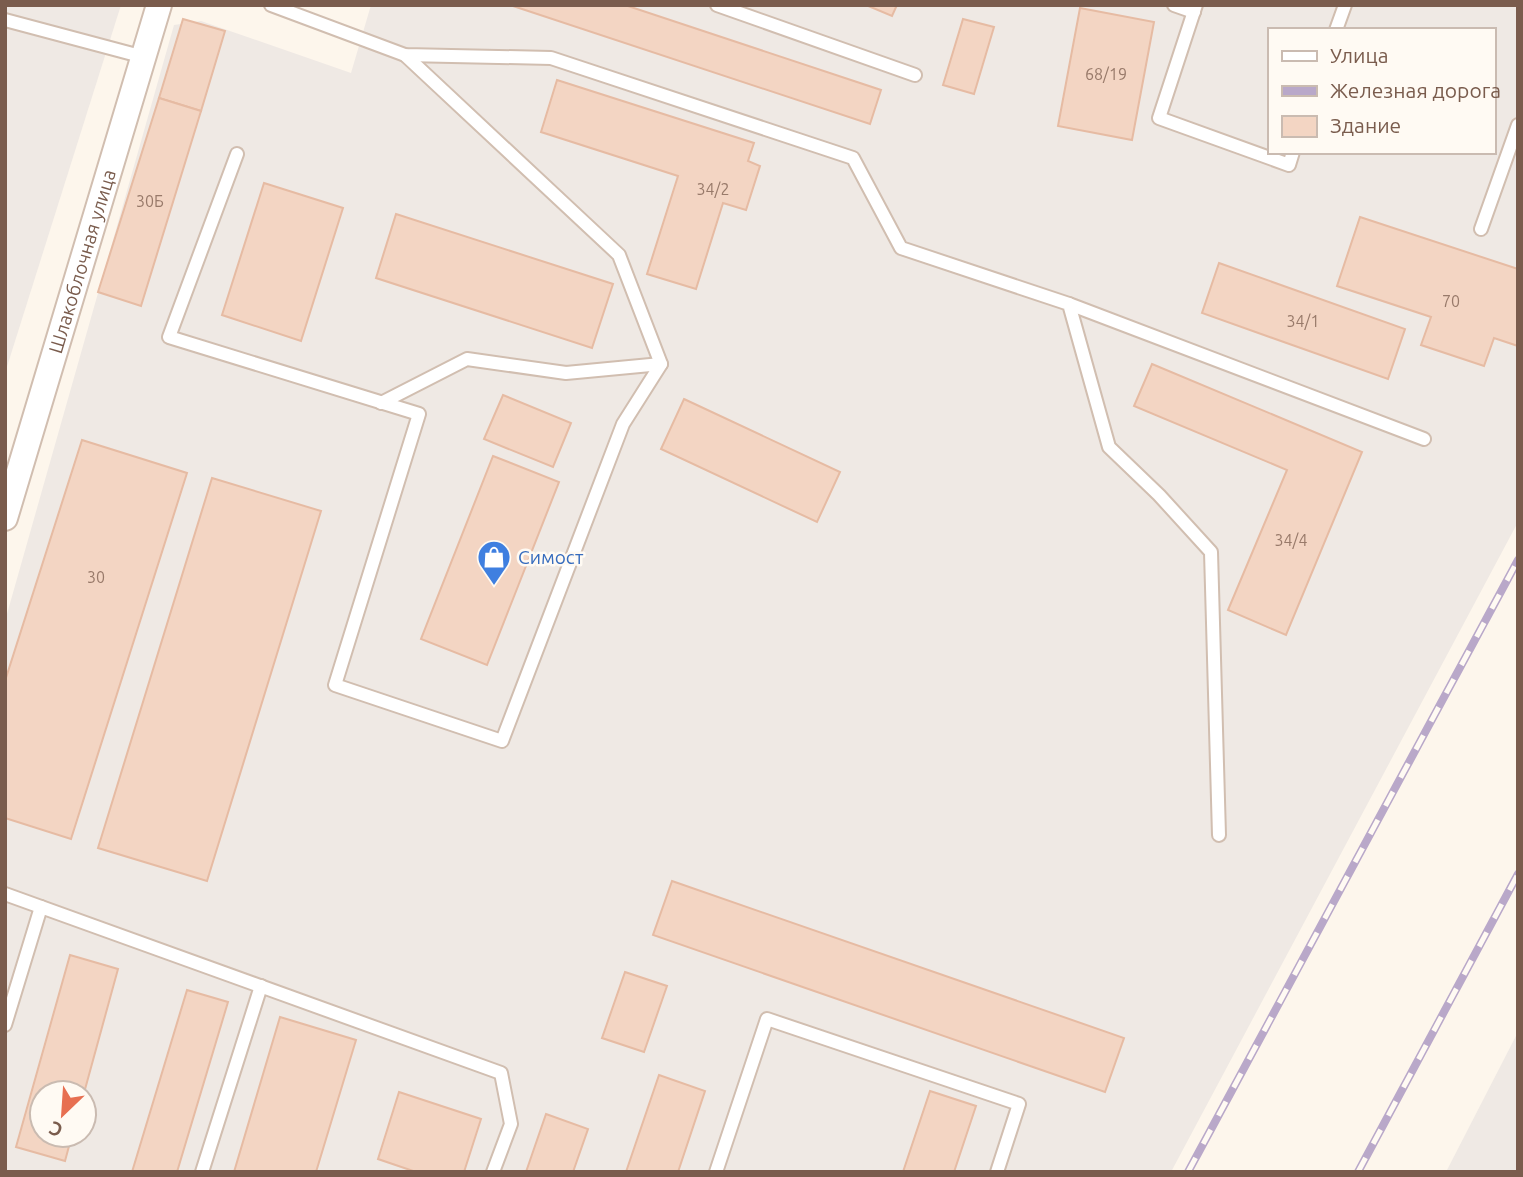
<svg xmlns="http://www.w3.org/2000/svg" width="1523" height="1177" viewBox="0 0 1523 1177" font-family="Ubuntu,sans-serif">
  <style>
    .industrial { fill: #efe9e4; fill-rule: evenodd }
    .building { fill: #f3d5c3; stroke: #e6bba3; stroke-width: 2 }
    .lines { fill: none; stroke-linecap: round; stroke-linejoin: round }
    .service-casing { stroke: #d1beb0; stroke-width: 16 }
    .minor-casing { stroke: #d1beb0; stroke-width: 28 }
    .service { stroke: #fff; stroke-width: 12 }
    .minor { stroke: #fff; stroke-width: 24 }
    .rail-casing { stroke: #b9a8c9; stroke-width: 8 }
    .rail { stroke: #fffaf3; stroke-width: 5; stroke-dasharray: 16; stroke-linecap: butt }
    .labels { text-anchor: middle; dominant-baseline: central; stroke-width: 5; stroke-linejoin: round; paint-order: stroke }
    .number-label { font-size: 16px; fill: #987a6a }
    .street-label { font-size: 19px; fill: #7a5c4d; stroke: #fffaf3 }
    .shop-label { font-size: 19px; fill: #366cbe; stroke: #fffaf3; text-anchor: start }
  </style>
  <rect width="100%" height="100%" fill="#fdf6ec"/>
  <g class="industrial">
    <polygon points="5,5 121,5 5,373"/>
    <path d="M371,5H1518V522L1171,1172H5V621L174,25L201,21L351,73ZM1269,30H1493V152H1269ZM42,1093H84V1135H42Z"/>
    <polygon points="1518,1032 1518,1172 1446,1172"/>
  </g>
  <g class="building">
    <polygon points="510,5 625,5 881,90 870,124"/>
    <polygon points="866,5 897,5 892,16"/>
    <polygon points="1080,8 1154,22 1132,140 1058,126"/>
    <polygon points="183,19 225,31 201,111 159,98"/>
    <polygon points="963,19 994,27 974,94 943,85"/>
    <polygon points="557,80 754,143 748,161 760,166 746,210 723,203 696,289 647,274 678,176 541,132"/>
    <polygon points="159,98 201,111 141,306 98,292"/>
    <polygon points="264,183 343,208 301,341 222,315"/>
    <polygon points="396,214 613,284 592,348 376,278"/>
    <polygon points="1360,217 1518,269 1518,346 1494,338 1484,366 1421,345 1431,317 1337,286"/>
    <polygon points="1219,263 1405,329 1388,379 1202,313"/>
    <polygon points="1152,364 1362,452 1286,635 1228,610 1287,470 1134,406"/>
    <polygon points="503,395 571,423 553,467 484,439"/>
    <polygon points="684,399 840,472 817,522 661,449"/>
    <polygon points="82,440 187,473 71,839 5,818 5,681"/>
    <polygon points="493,456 559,482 487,665 421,639"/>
    <polygon points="212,478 321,511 207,881 98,848"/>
    <polygon points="672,881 1124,1038 1105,1092 653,935"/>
    <polygon points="70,955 118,969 84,1093 42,1093 42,1135 72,1135 65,1161 16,1147"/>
    <polygon points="625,972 667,986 644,1052 602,1038"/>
    <polygon points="187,990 228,1002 177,1172 132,1172"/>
    <polygon points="280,1017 356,1040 316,1172 234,1172"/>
    <polygon points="659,1075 705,1091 678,1172 626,1172"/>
    <polygon points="930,1091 976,1106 954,1172 903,1172"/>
    <polygon points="399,1092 481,1119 464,1172 416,1172 378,1159"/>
    <polygon points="546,1114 588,1129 573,1172 526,1172"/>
  </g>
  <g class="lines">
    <defs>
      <g id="service">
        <polyline points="271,5 405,55 551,58 853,158 901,248 1069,304 1109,447 1159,495 1211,552 1219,835"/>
        <polyline points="717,5 915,75"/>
        <polyline points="1174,5 1194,12"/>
        <polyline points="1196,5 1159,118 1289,165 1293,152"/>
        <polyline points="5,20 144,57"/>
        <polyline points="1336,30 1345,5"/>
        <polyline points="237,154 169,337 419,414 335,685 502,741 623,424 661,364 619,255 405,55"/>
        <polyline points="1481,229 1518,125"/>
        <polyline points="1069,304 1424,439"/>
        <polyline points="381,403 467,359 566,373 661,364"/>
        <polyline points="5,894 501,1073 511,1124 493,1172"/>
        <polyline points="5,1025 41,907"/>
        <polyline points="202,1172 261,986"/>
        <polyline points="716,1172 767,1019 1019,1104 997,1172"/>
      </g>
      <g id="minor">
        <path id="s1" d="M5,518L159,5"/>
      </g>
    </defs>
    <use href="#service" class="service-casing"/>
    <use href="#minor" class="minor-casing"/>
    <use href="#service" class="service"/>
    <use href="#minor" class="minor"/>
    <defs>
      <g id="rail">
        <polyline points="1188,1172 1518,560"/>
        <polyline points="1358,1172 1518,874"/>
      </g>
    </defs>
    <use href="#rail" class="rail-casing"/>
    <use href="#rail" class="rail"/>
  </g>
  <defs>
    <symbol id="shop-pin" viewBox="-11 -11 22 30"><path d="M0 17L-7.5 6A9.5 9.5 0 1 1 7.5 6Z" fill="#3f7fe0" stroke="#fffaf3"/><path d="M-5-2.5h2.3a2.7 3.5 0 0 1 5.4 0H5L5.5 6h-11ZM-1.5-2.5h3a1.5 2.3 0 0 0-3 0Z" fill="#fff"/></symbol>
  </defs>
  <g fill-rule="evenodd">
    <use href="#shop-pin" x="475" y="538" width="38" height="52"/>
  </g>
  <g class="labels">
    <g class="number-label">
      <text x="1106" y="74">68/19</text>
      <text x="713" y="189">34/2</text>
      <text x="150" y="201">30Б</text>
      <text x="1451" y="301">70</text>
      <text x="1303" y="321">34/1</text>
      <text x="1291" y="540">34/4</text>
      <text x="96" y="577">30</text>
    </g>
    <g class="street-label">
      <text stroke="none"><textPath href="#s1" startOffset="268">Шлакоблочная улица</textPath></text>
    </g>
    <g class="shop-label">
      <text x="518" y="557">Симост</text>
    </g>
  </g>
  <rect width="1523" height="1177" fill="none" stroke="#7a5c4d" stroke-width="14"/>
  <rect x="1268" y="28" width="228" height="126" fill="#fffaf3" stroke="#cabbb1" stroke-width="2"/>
  <rect x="1282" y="51" width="35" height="10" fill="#ffffff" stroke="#cabbb1" stroke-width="2"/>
  <text x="1330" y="63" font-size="21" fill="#7a5c4d">Улица</text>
  <rect x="1282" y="86" width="35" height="10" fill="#b9a8c9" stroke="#cabbb1" stroke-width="2"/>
  <text x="1330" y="98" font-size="21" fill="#7a5c4d">Железная дорога</text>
  <rect x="1282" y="116" width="35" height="21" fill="#f3d5c3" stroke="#cabbb1" stroke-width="2"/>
  <text x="1330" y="133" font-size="21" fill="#7a5c4d">Здание</text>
  <g transform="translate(63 1114) rotate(205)"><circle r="33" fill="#fffaf3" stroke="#cabbb1" stroke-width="2"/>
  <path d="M0-5L12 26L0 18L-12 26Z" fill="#e76f51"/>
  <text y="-10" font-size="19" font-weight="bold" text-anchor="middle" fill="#7a5c4d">С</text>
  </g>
</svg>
